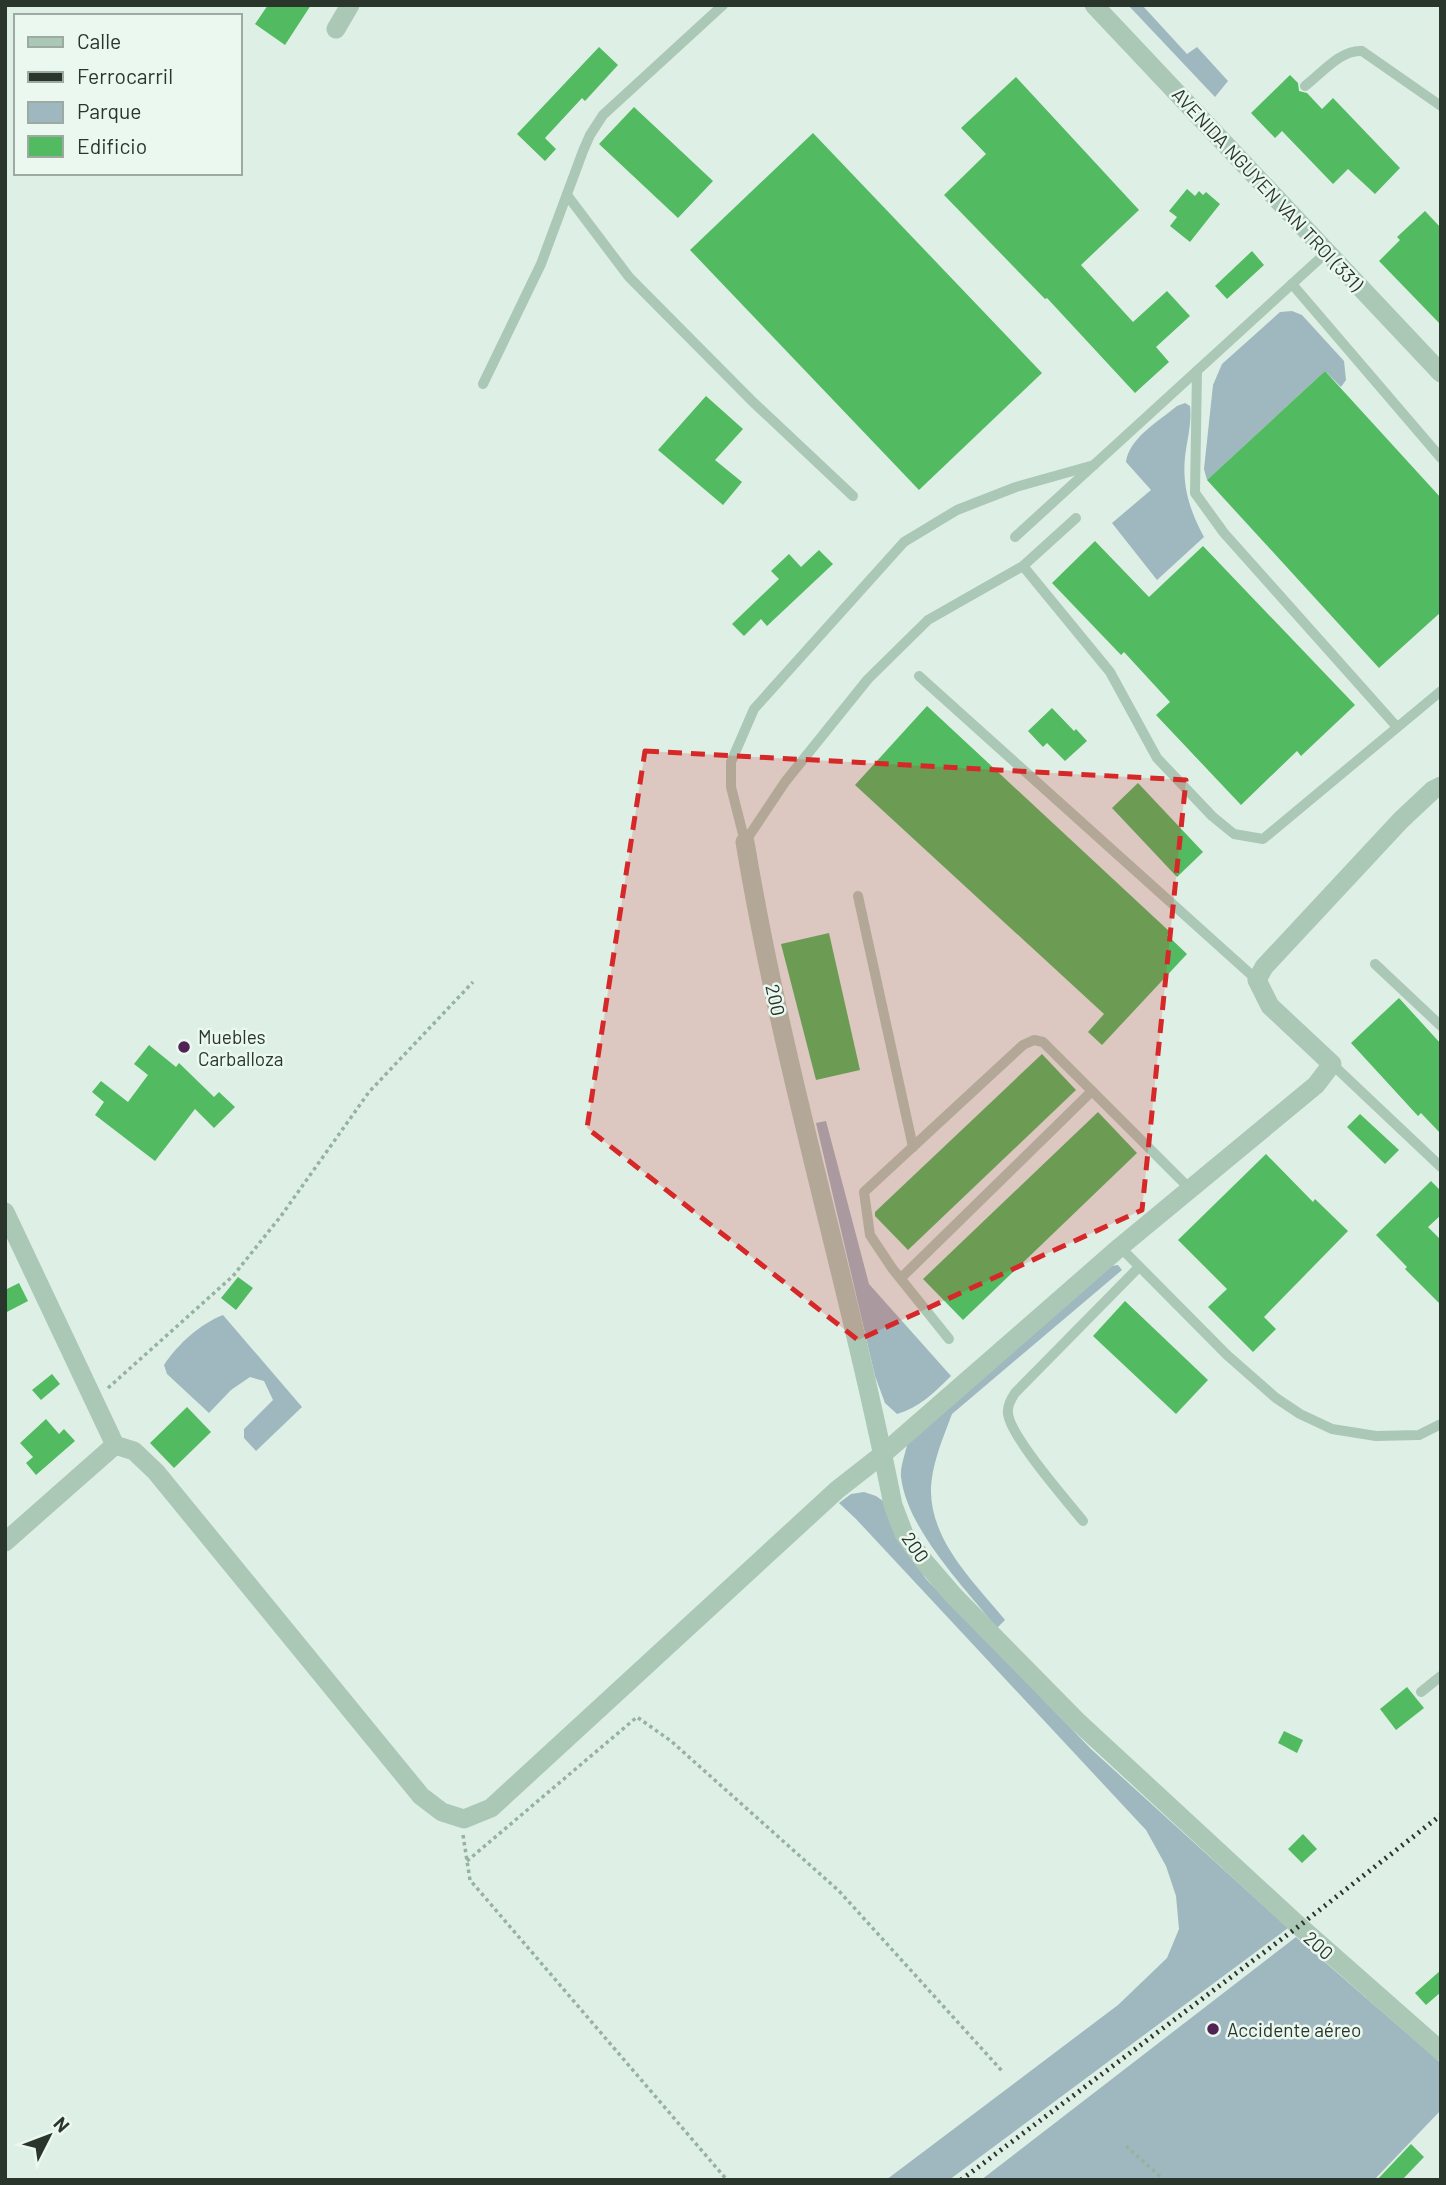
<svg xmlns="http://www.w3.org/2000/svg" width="1446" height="2185" viewBox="0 0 1446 2185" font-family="Barlow,sans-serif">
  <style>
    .green { fill: #9fb7be }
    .building { fill: #52ba60 }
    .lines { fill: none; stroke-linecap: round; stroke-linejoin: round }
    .path { stroke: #95b39f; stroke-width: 3.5; stroke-dasharray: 3.5 3.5; stroke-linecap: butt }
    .service { stroke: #abc7b5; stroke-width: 10 }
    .minor { stroke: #abc7b5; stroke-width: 19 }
    .tertiary { stroke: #abc7b5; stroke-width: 19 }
    .rail { stroke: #2a362c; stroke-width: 5; stroke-dasharray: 2 5; stroke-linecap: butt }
    .marked { fill: #d62828; fill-opacity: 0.2; stroke: #d62828; stroke-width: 5; stroke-dasharray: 14 9; stroke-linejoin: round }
    .poi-dot { fill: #512353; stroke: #eaf8f0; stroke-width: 2.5 }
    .labels { text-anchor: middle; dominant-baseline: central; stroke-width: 5; stroke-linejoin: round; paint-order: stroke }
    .street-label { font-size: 19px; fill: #2a362c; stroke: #eaf8f0 }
    .poi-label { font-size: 19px; fill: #2a362c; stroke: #eaf8f0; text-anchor: start }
  </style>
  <rect width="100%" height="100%" fill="#def0e6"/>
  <g class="green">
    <polygon points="1128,5 1142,5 1187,54 1197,47 1228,81 1215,97"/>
    <polygon points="1292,311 1302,315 1344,361 1346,380 1341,387 1325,371 1207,480 1204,469 1213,385 1222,364 1280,312"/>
    <path d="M1185,403L1190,406C1192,423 1187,440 1185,457C1182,487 1190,511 1204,537L1157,580L1112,523L1151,490L1126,462C1129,438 1159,421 1177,406Z"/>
    <path d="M826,1121L869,1284L951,1376C935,1392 919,1408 897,1414L885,1403L875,1376L816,1123Z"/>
    <path d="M1118,1265L1122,1270L952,1414C943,1438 931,1466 931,1492C932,1543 975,1583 1005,1620L997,1628C964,1587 907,1529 901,1477C900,1467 905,1455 907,1445L1111,1266Z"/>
    <path d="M223,1315L302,1407L256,1451L244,1438V1429L273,1400L264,1381L250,1377L231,1390L209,1413L167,1374L164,1365C178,1344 200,1324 223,1315Z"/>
    <polygon points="864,1492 876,1496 883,1501 901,1542 926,1579 1091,1749 1288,1928 949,2180 886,2180 1118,2005 1167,1958 1179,1929 1176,1896 1166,1866 1146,1830 856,1519 839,1503 851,1494"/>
    <polygon points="1296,1937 1441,2063 1441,2110 1374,2180 981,2180"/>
  </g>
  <g class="building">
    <polygon points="268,5 311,5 285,45 255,24"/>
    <polygon points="599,47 618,65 585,101 582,98 545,138 556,149 545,161 517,134"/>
    <polygon points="1290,75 1298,83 1299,91 1307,93 1322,109 1333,98 1400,168 1375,194 1348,169 1333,184 1282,131 1275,138 1251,113"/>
    <polygon points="1016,77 1139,210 1081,265 1133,322 1167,291 1190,316 1156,347 1169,362 1135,393 1047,298 1045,299 944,195 986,154 961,128"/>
    <polygon points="634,107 713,181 678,218 599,144"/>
    <polygon points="813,133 1042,373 919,490 690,250"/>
    <polygon points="1187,189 1195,196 1199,191 1203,195 1206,192 1220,204 1190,242 1170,226 1177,217 1169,211"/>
    <polygon points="1425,211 1441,228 1441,325 1379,261 1400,240 1397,237"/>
    <polygon points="1252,251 1264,265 1227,299 1215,286"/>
    <polygon points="1325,371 1441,498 1441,612 1379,668 1207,480"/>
    <polygon points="706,396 743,429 715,460 742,482 723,505 658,450"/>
    <polygon points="1095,541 1149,597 1203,546 1355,705 1301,756 1297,751 1241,805 1156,715 1170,702 1124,652 1121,655 1052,583"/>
    <polygon points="819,550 833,564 767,626 761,619 744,636 732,624 779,579 771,571 789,554 801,567"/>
    <polygon points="927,706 1170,932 1167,935 1187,954 1102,1045 1088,1032 1104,1014 855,785"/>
    <polygon points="1052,708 1074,731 1076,729 1087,741 1065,761 1047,743 1043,747 1028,731"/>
    <polygon points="1138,783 1203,852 1177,877 1112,808"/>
    <polygon points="829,933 860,1070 816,1080 781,944"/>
    <polygon points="1399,998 1441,1044 1441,1134 1421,1113 1418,1116 1351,1043"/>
    <polygon points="149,1045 176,1067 179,1063 214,1097 219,1092 235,1107 214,1128 195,1109 155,1161 95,1115 104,1102 92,1092 101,1081 128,1102 148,1075 134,1064"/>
    <polygon points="1042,1054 1076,1090 908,1250 875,1216 875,1212"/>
    <polygon points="1098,1112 1137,1153 963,1320 923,1279"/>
    <polygon points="1360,1114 1399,1150 1385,1164 1347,1127"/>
    <polygon points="1266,1154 1313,1202 1315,1199 1348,1231 1264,1317 1276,1329 1253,1352 1208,1307 1227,1289 1178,1240"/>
    <polygon points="1431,1181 1441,1191 1441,1215 1428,1227 1441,1240 1441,1305 1405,1269 1407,1267 1376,1235"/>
    <polygon points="238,1277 253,1288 236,1310 221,1298"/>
    <polygon points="19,1283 28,1301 5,1313 5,1290"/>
    <polygon points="1125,1301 1208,1380 1176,1414 1093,1336"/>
    <polygon points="52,1374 60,1384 41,1400 32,1390"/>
    <polygon points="187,1407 211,1432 174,1468 150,1443"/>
    <polygon points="46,1419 59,1434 64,1429 75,1441 36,1475 26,1463 33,1457 20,1443"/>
    <polygon points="1407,1687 1424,1708 1396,1730 1380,1709"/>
    <polygon points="1284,1731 1303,1740 1297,1753 1278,1743"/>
    <polygon points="1303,1834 1317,1849 1302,1863 1288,1849"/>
    <polygon points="1441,1970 1441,1992 1426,2005 1415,1993"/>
    <polygon points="1411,2144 1424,2157 1402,2180 1377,2180"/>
  </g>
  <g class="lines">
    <g class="path">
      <polyline points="108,1388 233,1276 281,1216 369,1092 473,982"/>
      <polyline points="463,1835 470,1880 727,2180"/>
      <polyline points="467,1861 637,1717 671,1741 839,1891 1002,2071"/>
      <polyline points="1126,2146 1164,2180"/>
    </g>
    <g class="service">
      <path d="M1305,86C1321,74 1341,49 1362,51L1441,106"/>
      <polyline points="567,195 629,277 753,402 853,496"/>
      <polyline points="1292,284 1441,458"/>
      <polyline points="1197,371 1195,493 1224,533 1397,727"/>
      <polyline points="483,384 541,264 583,151 590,135 603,115 723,5"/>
      <polyline points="1015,537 1327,252"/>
      <polyline points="1023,566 1110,672 1157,758 1212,816 1234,834 1263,839 1441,691"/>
      <polyline points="919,676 1257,980"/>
      <polyline points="745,842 731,787 731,762 754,709 904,542 957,510 1016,487 1094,465"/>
      <polyline points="745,842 785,782 868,679 928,620 1023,566 1076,518"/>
      <polyline points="858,896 913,1147"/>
      <polyline points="1375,964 1441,1026"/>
      <polyline points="1332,1064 1441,1167"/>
      <polyline points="1120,1247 1227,1355 1276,1398 1300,1414 1332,1429 1376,1436 1419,1435 1441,1424"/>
      <polyline points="901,1278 1092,1091"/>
      <polyline points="949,1339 892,1268 870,1235 864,1192 1023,1045 1034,1040 1043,1042 1190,1189"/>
      <path d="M1083,1521C1067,1501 1009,1435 1008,1413C1007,1406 1011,1399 1015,1393L1139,1267"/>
      <polyline points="1421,1692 1441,1676"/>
    </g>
    <g class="minor">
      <polyline points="336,29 350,5"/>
      <path d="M745,842C782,1066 849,1283 893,1505L904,1534L923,1560L954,1596L1077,1721L1299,1926L1441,2051"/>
      <polyline points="5,1212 115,1445 134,1451 156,1472 421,1796 442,1812 464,1819 491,1808 837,1490 883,1454 1120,1247 1316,1085 1332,1064 1270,1006 1257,980 1264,967 1401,820 1433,790 1441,786"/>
      <polyline points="5,1542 115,1445"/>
    </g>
    <polyline class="tertiary" points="1094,5 1441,373"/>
    <polyline class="rail" points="961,2180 1299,1926 1441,1815"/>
  </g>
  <path class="marked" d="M645,751L1186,780L1142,1210L858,1340L587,1128Z"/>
  <g class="poi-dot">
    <circle cx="184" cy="1047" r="7"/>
    <circle cx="1213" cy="2029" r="7"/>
  </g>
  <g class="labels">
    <g class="street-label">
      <text transform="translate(1268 189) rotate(47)">AVENIDA NGUYEN VAN TROI (331)</text>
      <text transform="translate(776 1000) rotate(78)">200</text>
      <text transform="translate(916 1547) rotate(55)">200</text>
      <text transform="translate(1319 1945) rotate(42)">200</text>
    </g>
    <g class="poi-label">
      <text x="198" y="1036">Muebles<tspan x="198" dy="22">Carballoza</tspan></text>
      <text x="1227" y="2029">Accidente aéreo</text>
    </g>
  </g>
  <rect width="1446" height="2185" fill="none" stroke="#2a362c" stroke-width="14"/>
  <rect x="14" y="14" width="228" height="161" fill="#eaf8f0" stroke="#9daaa2" stroke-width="2"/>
  <rect x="28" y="37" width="35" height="10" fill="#abc7b5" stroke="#9daaa2" stroke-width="2"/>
  <text x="77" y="49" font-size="21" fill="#2a362c">Calle</text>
  <rect x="28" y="72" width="35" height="10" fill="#2a362c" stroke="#9daaa2" stroke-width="2"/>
  <text x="77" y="84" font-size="21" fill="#2a362c">Ferrocarril</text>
  <rect x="28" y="102" width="35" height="21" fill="#9fb7be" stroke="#9daaa2" stroke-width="2"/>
  <text x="77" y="119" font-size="21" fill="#2a362c">Parque</text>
  <rect x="28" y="136" width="35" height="21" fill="#52ba60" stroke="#9daaa2" stroke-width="2"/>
  <text x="77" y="154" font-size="21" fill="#2a362c">Edificio</text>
  <g transform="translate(49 2136) rotate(48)" stroke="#eaf8f0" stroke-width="5" paint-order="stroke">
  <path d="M0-5L12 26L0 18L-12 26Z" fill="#2a362c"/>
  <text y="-10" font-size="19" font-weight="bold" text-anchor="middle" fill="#2a362c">N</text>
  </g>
</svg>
